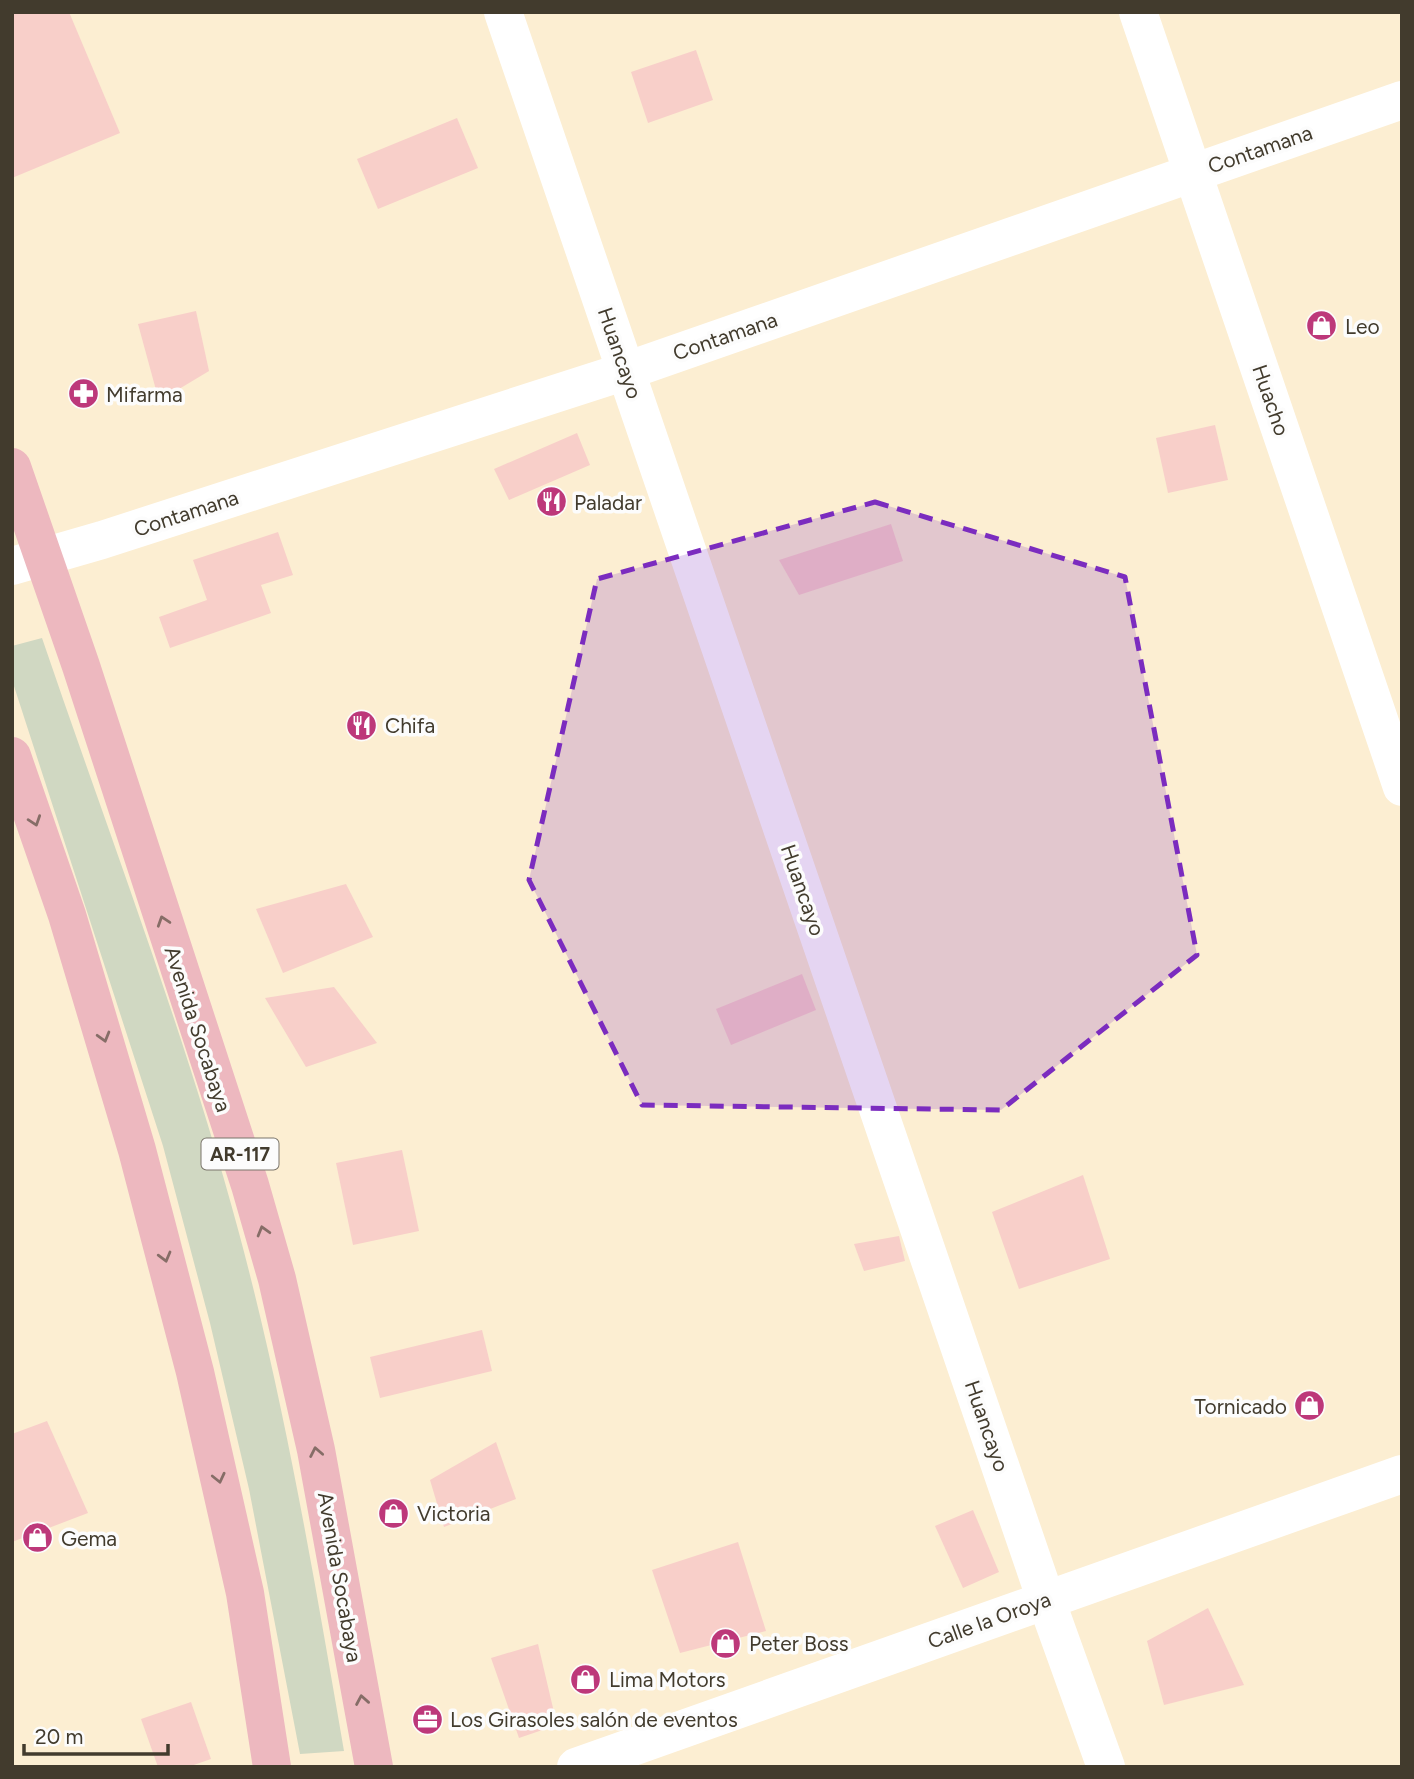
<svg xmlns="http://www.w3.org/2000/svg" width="1414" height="1779" viewBox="0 0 1414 1779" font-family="Figtree,sans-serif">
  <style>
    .green { fill: #d0d8c2 }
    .building { fill: #f8cfc9 }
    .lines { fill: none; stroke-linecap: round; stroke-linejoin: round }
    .street { stroke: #fff; stroke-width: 38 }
    .secondary { stroke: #fff; stroke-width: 38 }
    .primary { stroke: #edb8bf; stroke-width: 38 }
    .oneway { stroke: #866d67 }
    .marked { fill: #7b2cbf; fill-opacity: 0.2; stroke: #7b2cbf; stroke-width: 5; stroke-dasharray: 14 9; stroke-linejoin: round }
    .labels { text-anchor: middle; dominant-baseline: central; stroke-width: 7; stroke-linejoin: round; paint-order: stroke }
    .shield { fill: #fcfcfc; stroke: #7a756b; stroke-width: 2 }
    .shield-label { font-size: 19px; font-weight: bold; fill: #423b2d }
    .street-label { font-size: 21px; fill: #423b2d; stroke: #fcfcfc }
    .poi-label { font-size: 21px; fill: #423b2d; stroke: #fcfcfc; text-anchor: start }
  </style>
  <rect width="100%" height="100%" fill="#fceed2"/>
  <path class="green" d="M42,638C109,835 185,1032 239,1233C285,1404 314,1577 344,1751L300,1754L249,1489L210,1323L163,1146L12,680V646Z"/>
  <g class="building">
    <polygon points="12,12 69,12 120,133 12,178"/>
    <polygon points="696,50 713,100 648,123 631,72"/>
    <polygon points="457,118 478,168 378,209 357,159"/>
    <polygon points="196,311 209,371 159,401 138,324"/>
    <polygon points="1215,425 1228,480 1168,493 1156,438"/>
    <polygon points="577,433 590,465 509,500 494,469"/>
    <polygon points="891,524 903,561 799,595 779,560"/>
    <polygon points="278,532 293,575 261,585 271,613 170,648 159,617 207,600 193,560"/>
    <polygon points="346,884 373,937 283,973 256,909"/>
    <polygon points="802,974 816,1010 731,1045 716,1009"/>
    <polygon points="334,987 377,1043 306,1067 265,998"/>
    <polygon points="402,1150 419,1231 353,1245 336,1163"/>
    <polygon points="1083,1175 1110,1259 1019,1289 992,1212"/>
    <polygon points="899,1236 905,1261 864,1271 854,1244"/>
    <polygon points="482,1330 492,1371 380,1398 370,1357"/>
    <polygon points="47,1421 88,1513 12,1542 12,1434"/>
    <polygon points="496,1442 516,1499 444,1527 430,1480"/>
    <polygon points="973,1510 999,1572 963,1588 935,1526"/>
    <polygon points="738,1542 766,1631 680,1653 652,1570"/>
    <polygon points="1208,1608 1244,1685 1164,1705 1147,1641"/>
    <polygon points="538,1644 557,1725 519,1738 491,1658"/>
    <polygon points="191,1702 211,1759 188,1767 158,1767 141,1719"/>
  </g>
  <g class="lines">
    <g class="street">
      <polyline points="503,12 1046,1600 1106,1767"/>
      <polyline points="1138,12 1402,787"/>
      <polyline points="12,566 102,540 626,371 1402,100"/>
    </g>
    <polyline class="secondary" points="576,1767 1402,1474"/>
    <g class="primary">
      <polyline points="12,467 81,666 250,1185 277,1279 316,1450 374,1767"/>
      <polyline points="12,756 67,915 137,1150 195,1372 245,1593 272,1767"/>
    </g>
  </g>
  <defs><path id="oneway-chevron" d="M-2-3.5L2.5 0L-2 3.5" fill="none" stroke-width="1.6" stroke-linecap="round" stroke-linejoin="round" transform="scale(1.75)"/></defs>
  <g class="oneway">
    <use href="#oneway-chevron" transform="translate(35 821) rotate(71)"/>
    <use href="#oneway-chevron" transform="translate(163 921) rotate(-108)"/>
    <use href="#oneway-chevron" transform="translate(104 1037) rotate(74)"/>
    <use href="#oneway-chevron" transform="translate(263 1231) rotate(-106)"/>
    <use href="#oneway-chevron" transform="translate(165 1257) rotate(75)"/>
    <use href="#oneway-chevron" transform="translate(316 1452) rotate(-101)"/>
    <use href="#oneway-chevron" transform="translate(219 1478) rotate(77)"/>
    <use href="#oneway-chevron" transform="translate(362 1700) rotate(-100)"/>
  </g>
  <path class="marked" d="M875,502L1125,577L1197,955L1001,1110L642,1105L529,880L597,579Z"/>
  <defs>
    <symbol id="shop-disc" viewBox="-11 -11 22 22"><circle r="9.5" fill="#bd387a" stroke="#fcfcfc"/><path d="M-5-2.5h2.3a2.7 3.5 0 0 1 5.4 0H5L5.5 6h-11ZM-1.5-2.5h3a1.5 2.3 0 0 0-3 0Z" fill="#fff"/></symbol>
    <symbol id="pharmacy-disc" viewBox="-11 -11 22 22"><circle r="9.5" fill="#bd387a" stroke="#fcfcfc"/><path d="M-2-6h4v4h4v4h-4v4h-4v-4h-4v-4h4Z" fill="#fff"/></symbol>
    <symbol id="restaurant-disc" viewBox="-11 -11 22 22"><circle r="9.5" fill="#bd387a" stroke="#fcfcfc"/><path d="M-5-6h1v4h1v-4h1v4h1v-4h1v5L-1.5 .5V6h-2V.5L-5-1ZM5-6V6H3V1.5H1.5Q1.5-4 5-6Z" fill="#fff"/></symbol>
    <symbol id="office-disc" viewBox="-11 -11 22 22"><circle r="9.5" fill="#bd387a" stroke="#fcfcfc"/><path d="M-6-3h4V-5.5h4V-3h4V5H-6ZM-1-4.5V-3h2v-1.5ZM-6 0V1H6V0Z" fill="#fff"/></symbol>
  </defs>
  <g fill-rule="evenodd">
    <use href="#shop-disc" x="1304" y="308" width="35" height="35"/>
    <use href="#pharmacy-disc" x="66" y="376" width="35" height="35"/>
    <use href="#restaurant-disc" x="534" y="484" width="35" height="35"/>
    <use href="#restaurant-disc" x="344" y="708" width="35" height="35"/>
    <use href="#shop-disc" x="1292" y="1388" width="35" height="35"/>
    <use href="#shop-disc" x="376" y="1496" width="35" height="35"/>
    <use href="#shop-disc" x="20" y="1520" width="35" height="35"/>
    <use href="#shop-disc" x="708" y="1626" width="35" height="35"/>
    <use href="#shop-disc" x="568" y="1662" width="35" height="35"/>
    <use href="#office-disc" x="410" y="1702" width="35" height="35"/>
  </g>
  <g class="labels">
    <rect class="shield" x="201.5" y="1138.5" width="77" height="31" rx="5"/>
    <g class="shield-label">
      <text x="240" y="1154">AR-117</text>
    </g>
    <g class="street-label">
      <text transform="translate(1260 149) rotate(-19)">Contamana</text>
      <text transform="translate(725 336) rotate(-19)">Contamana</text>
      <text transform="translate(620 353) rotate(71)">Huancayo</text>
      <text transform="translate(1271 400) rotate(71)">Huacho</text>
      <text transform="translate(186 513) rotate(-18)">Contamana</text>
      <text transform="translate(803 890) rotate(71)">Huancayo</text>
      <text transform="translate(198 1029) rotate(72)">Avenida Socabaya</text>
      <text transform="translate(987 1426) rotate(71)">Huancayo</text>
      <text transform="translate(340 1577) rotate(80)">Avenida Socabaya</text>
      <text transform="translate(989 1620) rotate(-20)">Calle la Oroya</text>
    </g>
    <g class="poi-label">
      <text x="1345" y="326">Leo</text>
      <text x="106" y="394">Mifarma</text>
      <text x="574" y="502">Paladar</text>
      <text x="385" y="725">Chifa</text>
      <text x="1287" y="1406" text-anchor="end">Tornicado</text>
      <text x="417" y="1513">Victoria</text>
      <text x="61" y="1538">Gema</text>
      <text x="749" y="1643">Peter Boss</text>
      <text x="609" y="1679">Lima Motors</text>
      <text x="450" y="1719">Los Girasoles salón de eventos</text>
    </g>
  </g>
  <rect width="1414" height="1779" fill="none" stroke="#423b2d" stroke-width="28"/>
  <path d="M24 1744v10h144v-10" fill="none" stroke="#423b2d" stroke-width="3.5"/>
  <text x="35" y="1744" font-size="21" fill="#423b2d" stroke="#fcfcfc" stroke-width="5" paint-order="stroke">20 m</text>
</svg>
